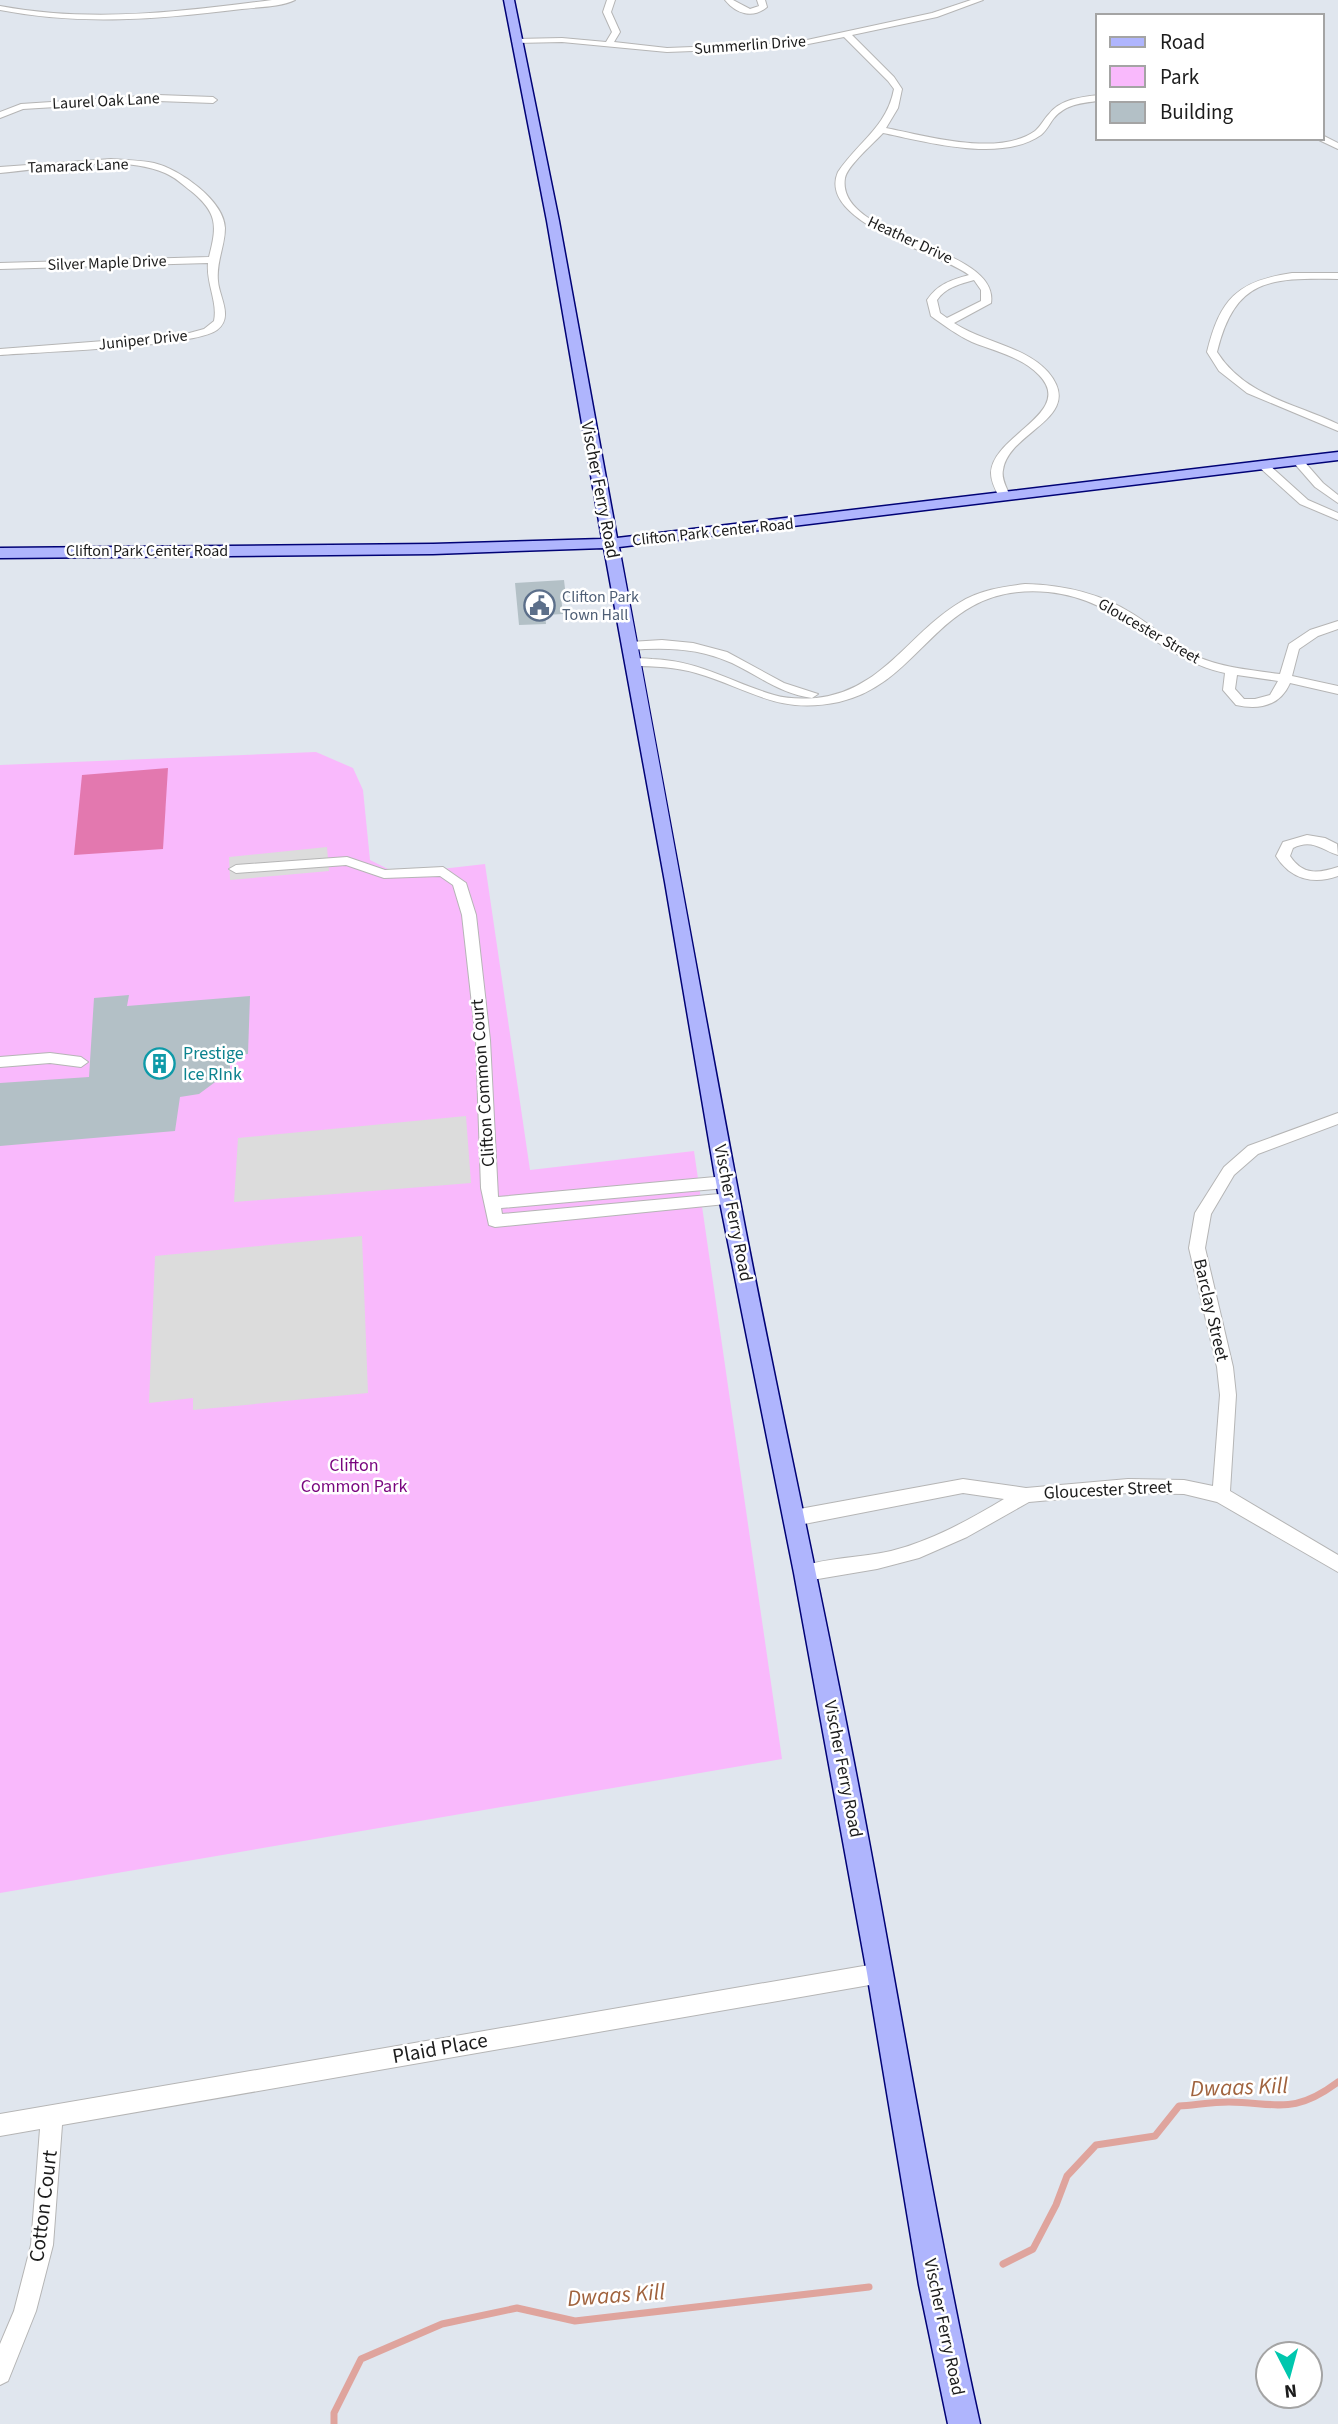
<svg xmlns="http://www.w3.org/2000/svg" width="1338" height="2424" viewBox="0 0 1338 2424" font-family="'Source Sans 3',sans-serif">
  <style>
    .park { fill: #f9b9fc }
    .pitch { fill: #e378af }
    .parking { fill: #dcdcdc }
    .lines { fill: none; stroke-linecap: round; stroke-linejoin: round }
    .stream { stroke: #dfa49d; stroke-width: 7 }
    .building { fill: #b3c0c6 }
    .street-casing { stroke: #b5b5b5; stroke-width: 2 }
    .secondary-casing { stroke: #000275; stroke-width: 3 }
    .street { fill: #fff; fill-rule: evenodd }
    .secondary { fill: #afb5fd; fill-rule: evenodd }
    .labels { text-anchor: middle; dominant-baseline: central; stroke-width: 5; stroke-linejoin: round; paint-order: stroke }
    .far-street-label { font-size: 16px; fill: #1c1c1c; stroke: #fff }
    .far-service-label { font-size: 16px; fill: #4e5e75; stroke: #fff; text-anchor: start }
    .street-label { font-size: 18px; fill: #1c1c1c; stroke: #fff }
    .culture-label { font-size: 18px; fill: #0d838f; stroke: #fff; text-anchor: start }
    .park-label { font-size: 18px; fill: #79057e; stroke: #fff }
    .near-street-label { font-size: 21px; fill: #1c1c1c; stroke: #fff }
    .near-water-label { font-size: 23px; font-style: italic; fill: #a0633e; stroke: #fff }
  </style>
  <rect width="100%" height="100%" fill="#e0e6ee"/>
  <polygon class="park" points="316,752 353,768 363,790 370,860 398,874 485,864 530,1170 694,1151 782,1759 0,1893 0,765"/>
  <polygon class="pitch" points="168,768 163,849 74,855 82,775"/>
  <g class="parking">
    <polygon points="327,847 329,871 230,880 229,857"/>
    <polygon points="466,1116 471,1183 234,1202 238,1138"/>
    <polygon points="362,1236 368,1393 193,1410 193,1398 149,1403 155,1256"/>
  </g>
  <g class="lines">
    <g class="stream">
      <path d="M1003,2264L1033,2249L1056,2205L1067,2176L1096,2145L1155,2136L1179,2106C1195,2105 1212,2102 1229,2102C1278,2103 1294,2115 1338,2082"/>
      <polyline points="334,2424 334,2413 361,2359 442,2324 517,2308 575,2321 869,2287"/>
    </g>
  </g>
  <g class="building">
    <polygon points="564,580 566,597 561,597 563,614 545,615 546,624 519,625 515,583"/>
    <polygon points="129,995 127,1006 250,996 248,1054 230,1056 230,1071 199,1094 180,1097 175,1131 0,1146 0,1083 89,1077 94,998"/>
  </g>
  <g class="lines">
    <defs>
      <g id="street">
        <path d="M272,0H295C281,7 258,7 242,9C161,19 81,26 0,10V6C91,23 181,12 272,0Z"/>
        <path d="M607,0H615L611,12L620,32L614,42L667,48L793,43L932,13L971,0H983L937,17L852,35L894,77L902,89L898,108L886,128C927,136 998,157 1035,131C1041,126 1044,119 1049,114C1061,99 1081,97 1098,95V101C1082,103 1066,104 1054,118C1050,123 1047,130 1041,135C1001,163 927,142 883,133C874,143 847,166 845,178C835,240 1000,245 991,303L954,323C982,342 1025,346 1048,372C1087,418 1008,431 1003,470C1001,479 1007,488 1010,496L1008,498H1000C996,491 991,482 991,473C992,435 1076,413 1039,375C1022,357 994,351 972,342C957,335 945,326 931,316L927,300C938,284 951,280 969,275C941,253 816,223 838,172C858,142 887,127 894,89L888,81L844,37L793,47L667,52L562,42L516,43L512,41L516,39L562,38L606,42L612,32L603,12ZM974,280L981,290V301L947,318L940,313L937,300C946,287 960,284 974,280Z"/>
        <path d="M725,0H733L750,9L759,6L757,0H765L767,7C753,19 736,14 725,0Z"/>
        <polygon points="158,95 213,97 217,100 213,103 158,101 39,108 23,109 0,118 0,112 21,104"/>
        <polygon points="1322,135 1338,143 1338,149 1319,140"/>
        <path d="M111,159C125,160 140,160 154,163C179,169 224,200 225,228C225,246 216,262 218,281C219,297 234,317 217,330C195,347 37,352 0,355V349L182,335L204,329L214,321C218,302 206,283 208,263L0,269V263L209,257C217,226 218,213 191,191C183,185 175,177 165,173C120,154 48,169 0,173V167Z"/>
        <path d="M1292,273H1338V279C1270,278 1235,278 1217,352C1245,396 1294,403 1338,424V431L1247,393L1219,371L1207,352C1220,299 1237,281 1292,273Z"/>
        <polygon points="1294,459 1302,459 1323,483 1338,495 1338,503 1315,487 1294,463"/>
        <polygon points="1259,463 1267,463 1308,500 1338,513 1338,520 1300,504 1259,467"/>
        <path d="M1025,584C1064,585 1100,593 1133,614C1154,627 1173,645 1196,656C1222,668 1252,670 1280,674L1289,644L1310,630L1338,621V629L1318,636L1299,649L1292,676L1338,686V694L1290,683C1280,706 1259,710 1236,705L1223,690L1225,673C1156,658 1122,599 1048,592C936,582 926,682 839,702C777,715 751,689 696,673C676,667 654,666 633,666L627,662C634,657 643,658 652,659C701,661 730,682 774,695C787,699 802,699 816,698C882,691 907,635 959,603C979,590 1002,587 1025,584ZM1237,675L1278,681L1270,695L1255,699H1244L1235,689Z"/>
        <path d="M662,640L693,643L727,652L784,683L818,694L812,698C781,694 759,676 732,663C699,648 665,647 630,650L624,646L630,642Z"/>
        <path d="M1307,835L1325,838L1337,844L1338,855C1322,850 1312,838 1293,848L1290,856C1303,876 1319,873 1338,867V876C1313,885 1290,879 1276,856L1283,842Z"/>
        <polygon points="347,857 385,870 443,867 466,883 476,915 490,1040 498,1197 726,1176 734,1182 726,1188 501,1208 502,1214 730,1193 738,1199 736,1203 495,1227 489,1225 481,1188 476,1040 462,915 453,885 440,876 384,878 346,865 236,873 229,869 236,865"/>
        <polygon points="50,1053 81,1057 88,1062 81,1067 50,1063 0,1067 0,1057"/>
        <path d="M1338,1113V1124L1258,1154L1234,1175L1211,1214L1205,1248L1233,1367L1236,1395L1230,1491L1338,1555V1572L1217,1502L1184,1494L1128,1493L1029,1502L967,1537L919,1558L877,1569L806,1581L800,1579L797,1573L800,1567C828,1557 861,1558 891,1551C931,1541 969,1520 1004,1499L963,1493L794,1526L788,1523L785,1518L788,1513L794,1510L963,1479L1026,1488L1128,1479L1184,1480L1213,1486L1220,1395L1217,1367L1189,1248L1195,1213L1224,1167L1248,1146Z"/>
        <polygon points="881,1963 888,1966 891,1973 888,1980 881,1983 62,2125 53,2245 36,2311 8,2381 0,2385 0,2344 14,2311 31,2245 40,2129 0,2136 0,2114"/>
      </g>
      <path id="secondary" d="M504,0H514L559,221L617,538L1338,452V460L619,547C659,757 696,969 736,1180C773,1378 818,1575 856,1773C898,1990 932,2208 980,2424H948L919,2285L867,1973L794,1573L716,1182L665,882L604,548L433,554L0,558V548L433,544L602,539L547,221Z"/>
    </defs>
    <use href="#street" class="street-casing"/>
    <use href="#secondary" class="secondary-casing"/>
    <use href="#street" class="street"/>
    <use href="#secondary" class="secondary"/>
  </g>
  <defs>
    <symbol id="civic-ring" viewBox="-11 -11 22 22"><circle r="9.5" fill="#fff" stroke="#5c6f8a" stroke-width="1.5"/><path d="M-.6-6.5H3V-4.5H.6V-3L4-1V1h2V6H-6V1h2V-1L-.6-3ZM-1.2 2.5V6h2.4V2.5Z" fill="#5c6f8a"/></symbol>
    <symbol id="building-ring" viewBox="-11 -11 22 22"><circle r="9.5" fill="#fff" stroke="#0f9aa8" stroke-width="1.5"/><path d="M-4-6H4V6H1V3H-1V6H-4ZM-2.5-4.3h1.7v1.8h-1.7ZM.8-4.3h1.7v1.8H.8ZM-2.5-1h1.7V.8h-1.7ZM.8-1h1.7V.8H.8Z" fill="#0f9aa8"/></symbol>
  </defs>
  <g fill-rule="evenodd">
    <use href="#civic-ring" x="522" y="588" width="35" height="35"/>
    <use href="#building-ring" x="142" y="1046" width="35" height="35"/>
  </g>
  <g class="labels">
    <g class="far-street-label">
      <text transform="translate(750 45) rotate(-4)">Summerlin Drive</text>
      <text transform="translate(106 101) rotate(-3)">Laurel Oak Lane</text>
      <text transform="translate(78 166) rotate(-2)">Tamarack Lane</text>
      <text transform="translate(910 240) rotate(25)">Heather Drive</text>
      <text transform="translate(107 263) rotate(-2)">Silver Maple Drive</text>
      <text transform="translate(143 340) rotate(-6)">Juniper Drive</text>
      <text transform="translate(713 532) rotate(-6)">Clifton Park Center Road</text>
      <text x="147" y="551">Clifton Park Center Road</text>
      <text transform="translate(1149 631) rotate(30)">Gloucester Street</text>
    </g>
    <g class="far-service-label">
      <text x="562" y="597">Clifton Park<tspan x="562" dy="18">Town Hall</tspan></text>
    </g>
    <g class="street-label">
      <text transform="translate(600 490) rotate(79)">Vischer Ferry Road</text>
      <text transform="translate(483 1083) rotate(-94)">Clifton Common Court</text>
      <text transform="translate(733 1213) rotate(79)">Vischer Ferry Road</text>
      <text transform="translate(1211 1310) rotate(77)">Barclay Street</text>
      <text transform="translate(1108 1490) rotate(-3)">Gloucester Street</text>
      <text transform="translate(843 1769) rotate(79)">Vischer Ferry Road</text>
      <text transform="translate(944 2327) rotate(78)">Vischer Ferry Road</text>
    </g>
    <g class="culture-label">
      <text x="183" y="1053">Prestige<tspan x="183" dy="21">Ice RInk</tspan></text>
    </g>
    <g class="park-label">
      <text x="354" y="1465">Clifton<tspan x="354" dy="21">Common Park</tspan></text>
    </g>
    <g class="near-street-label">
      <text transform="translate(440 2048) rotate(-10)">Plaid Place</text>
      <text transform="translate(43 2206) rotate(-83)">Cotton Court</text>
    </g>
    <g class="near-water-label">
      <text transform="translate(1239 2087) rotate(-2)">Dwaas Kill</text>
      <text transform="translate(616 2295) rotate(-4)">Dwaas Kill</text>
    </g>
  </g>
  <rect x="1096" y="14" width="228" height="126" fill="#ffffff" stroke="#a4a4a4" stroke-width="2"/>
  <rect x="1110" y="37" width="35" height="10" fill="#afb5fd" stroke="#a4a4a4" stroke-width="2"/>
  <text x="1160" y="49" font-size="21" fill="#1c1c1c">Road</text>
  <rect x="1110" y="66" width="35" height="21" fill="#f9b9fc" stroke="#a4a4a4" stroke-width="2"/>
  <text x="1160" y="84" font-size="21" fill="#1c1c1c">Park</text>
  <rect x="1110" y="102" width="35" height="21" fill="#b3c0c6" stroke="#a4a4a4" stroke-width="2"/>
  <text x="1160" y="119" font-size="21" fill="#1c1c1c">Building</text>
  <g transform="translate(1289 2375) rotate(174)"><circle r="33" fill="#ffffff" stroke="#a4a4a4" stroke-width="2"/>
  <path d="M0-5L12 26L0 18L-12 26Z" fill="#00c7ae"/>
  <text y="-10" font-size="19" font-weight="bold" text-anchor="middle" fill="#1c1c1c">N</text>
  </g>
</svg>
